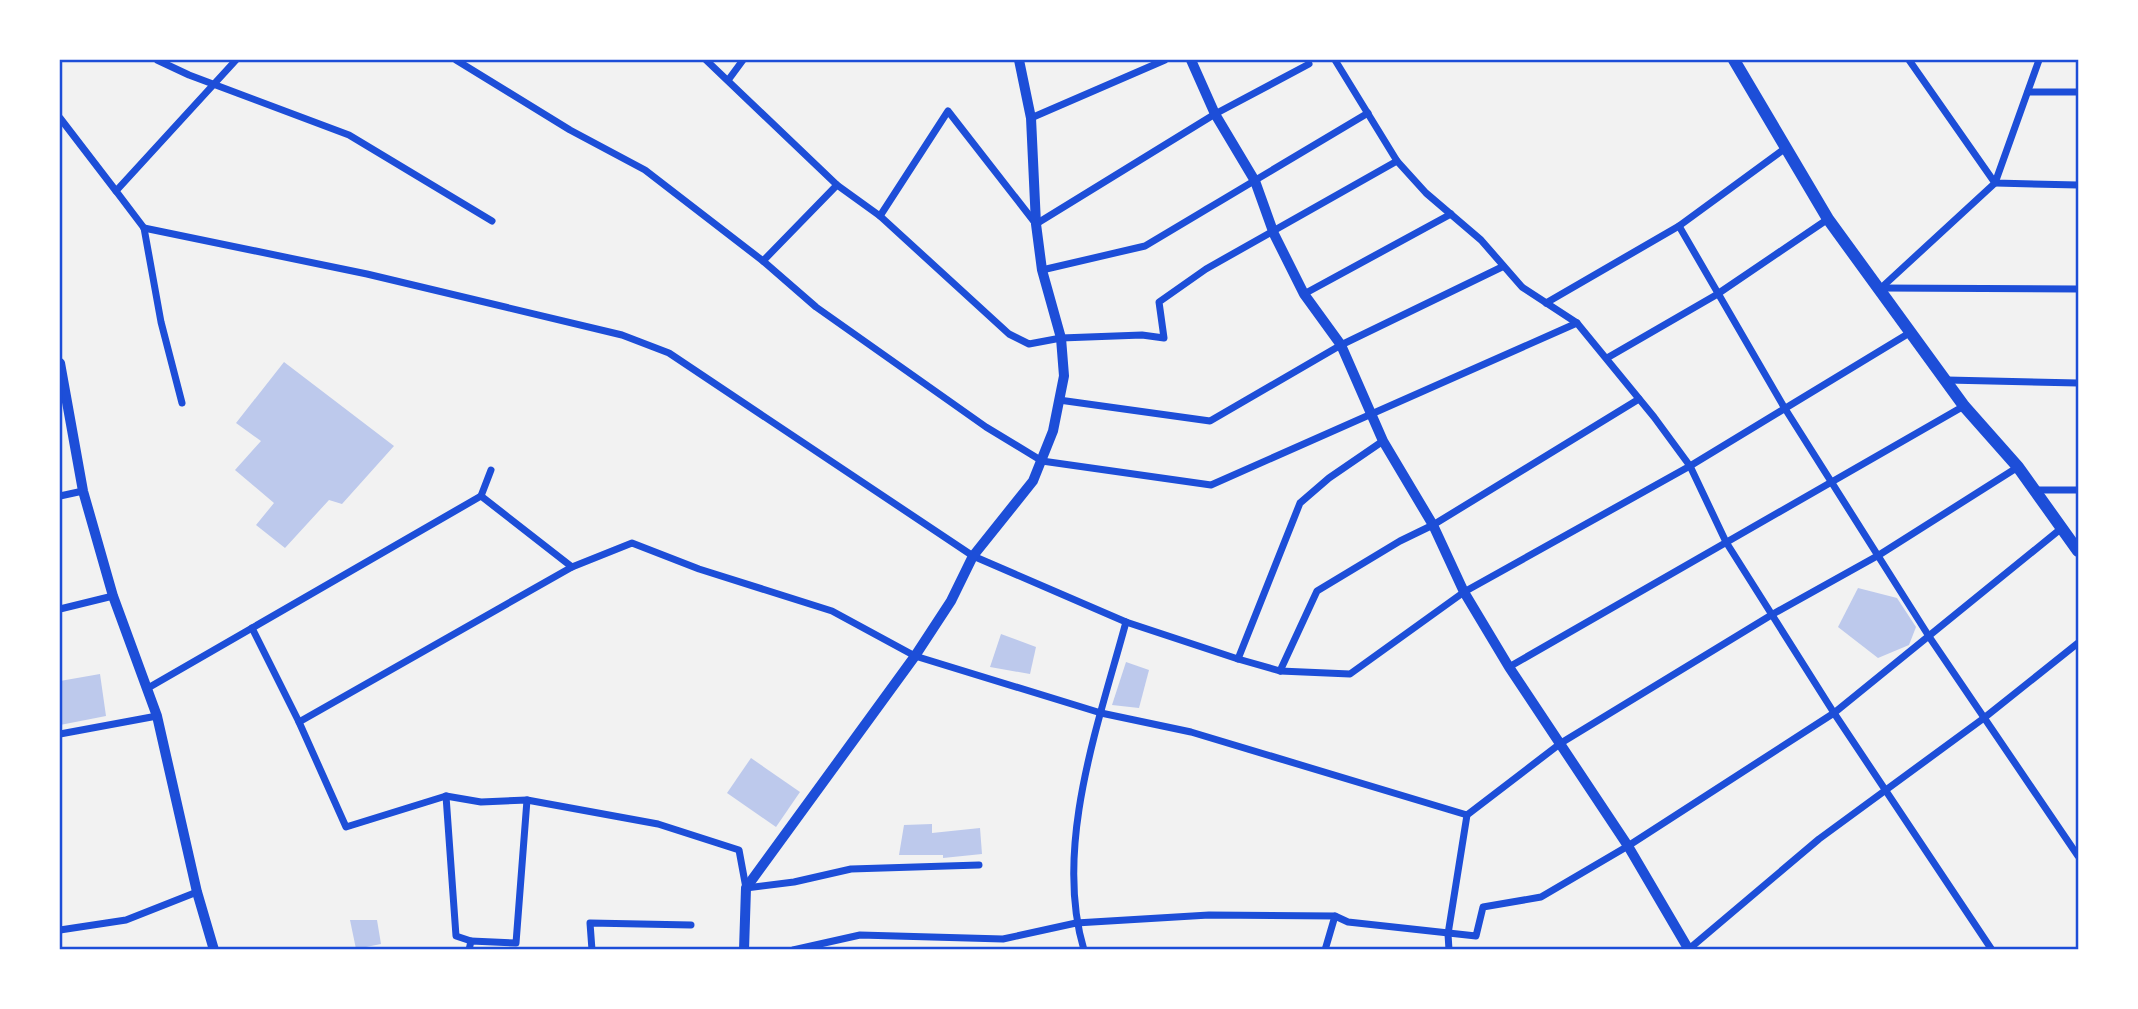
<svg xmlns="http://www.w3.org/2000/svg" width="2138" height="1009" viewBox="0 0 2138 1009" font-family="'DejaVu Sans',sans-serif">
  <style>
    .building { fill: #bdc9ec }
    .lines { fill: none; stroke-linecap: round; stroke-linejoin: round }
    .minor { stroke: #1d4ed8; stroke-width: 7 }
    .tertiary { stroke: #1d4ed8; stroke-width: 10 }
    .secondary { stroke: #1d4ed8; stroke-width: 12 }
    .neatline { fill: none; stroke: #1d4ed8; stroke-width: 2.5 }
  </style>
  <rect width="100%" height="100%" fill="#f2f2f2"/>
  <g class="building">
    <polygon points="284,362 394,446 342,504 329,500 285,548 256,525 274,503 235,470 261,441 236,423"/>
    <polygon points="1858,588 1897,598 1916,627 1909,645 1878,658 1838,627"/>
    <polygon points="1001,634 1036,647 1030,674 990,667"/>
    <polygon points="1126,662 1149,670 1139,708 1112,705"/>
    <polygon points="100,674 106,716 60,725 60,681"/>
    <polygon points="751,758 800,792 776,827 727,793"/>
    <polygon points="932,824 932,833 980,828 982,854 943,858 943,855 899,855 904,825"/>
    <polygon points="350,920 377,920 381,944 356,949"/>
  </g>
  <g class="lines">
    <g class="minor">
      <polyline points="157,60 189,75 349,135 492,221"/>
      <polyline points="456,60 570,130 645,170 763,261 816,307 986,427 1042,461 1211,485 1577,323"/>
      <polyline points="706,60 837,185 880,216 1009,334 1029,344 1061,338 1142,335 1164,338 1159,302 1206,269 1397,161"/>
      <polyline points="1335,60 1397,161 1426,193 1481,240 1522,287 1577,323 1654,417 1690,466 1726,542 1834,713 1992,950"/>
      <polyline points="1909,60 1995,183 2078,185"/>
      <polyline points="729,79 743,60"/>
      <polyline points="2028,92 2078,92"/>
      <polyline points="60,118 116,191"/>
      <polyline points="1031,118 1165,60"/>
      <polyline points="880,216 948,111 1036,224 1215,114 1309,64"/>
      <polyline points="1679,226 1784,407 1930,638 2078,856"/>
      <polyline points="144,228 367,274 622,335 669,353 973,556 1126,622 1238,659 1280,671 1350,674 1464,592 1690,466 1911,332"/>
      <polyline points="763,261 837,185"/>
      <polyline points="1042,270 1145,246 1368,113"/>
      <polyline points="1881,288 1995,183 2039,60"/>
      <polyline points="1881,288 2078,289"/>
      <polyline points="1304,294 1451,214"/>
      <polyline points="1546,303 1679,226 1787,147"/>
      <polyline points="1607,358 1716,295 1828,219"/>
      <polyline points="1947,380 2078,383"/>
      <polyline points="1059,400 1210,421 1341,345 1502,267"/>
      <polyline points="182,403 161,322 144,228 116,191 236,60"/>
      <polyline points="2035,490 2078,490"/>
      <polyline points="60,496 83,491"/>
      <polyline points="481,496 572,567 632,543 699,569 832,611 915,656 1101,713 1191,732 1467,815"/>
      <polyline points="572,567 299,722 346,827 446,796 481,802 527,800 658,824 739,850 746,888 794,882 851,869 979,865"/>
      <polyline points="60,609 113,596"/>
      <polyline points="252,628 299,722"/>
      <polyline points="1238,659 1300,503 1329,478 1383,441"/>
      <polyline points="1509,667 1964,406"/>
      <polyline points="1280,671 1317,591 1400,541 1433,525 1639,399"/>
      <polyline points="148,688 481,496 491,470"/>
      <polyline points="60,734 157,716"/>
      <polyline points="446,796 456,936 471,941"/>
      <polyline points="60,930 126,920 197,892"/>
      <polyline points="1689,949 1819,839 1984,718 2078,643"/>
      <polyline points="469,950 471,941 516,943 527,800"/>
      <polyline points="592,950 590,923 691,925"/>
      <polyline points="793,950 860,935 1003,939 1076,923 1209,915 1335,916 1348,922 1476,936 1483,907 1541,897 1628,846 1834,713 2063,527"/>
      <path d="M1084,950C1053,847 1099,722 1126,622"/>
      <polyline points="1325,950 1335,916"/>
      <polyline points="1449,950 1448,934 1467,815 1561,743 1773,614 1879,555 2018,467"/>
    </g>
    <g class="tertiary">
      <polyline points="1191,60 1215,114 1255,181 1274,234 1304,294 1341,345 1383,441 1433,525 1464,592 1509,667 1628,846 1689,950"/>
      <polyline points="60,363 83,491 113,596 157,716 197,892 214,950"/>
      <polyline points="744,950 746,888 915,656 951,601 973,556 1033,481 1053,431 1064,376 1061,338 1042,270 1036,224 1031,118 1019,60"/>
    </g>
    <polyline class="secondary" points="1734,60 1828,219 1964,406 2018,467 2078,551"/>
  </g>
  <rect width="2138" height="1009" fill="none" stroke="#ffffff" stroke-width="122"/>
  <rect x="61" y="61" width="2016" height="887" class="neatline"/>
</svg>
